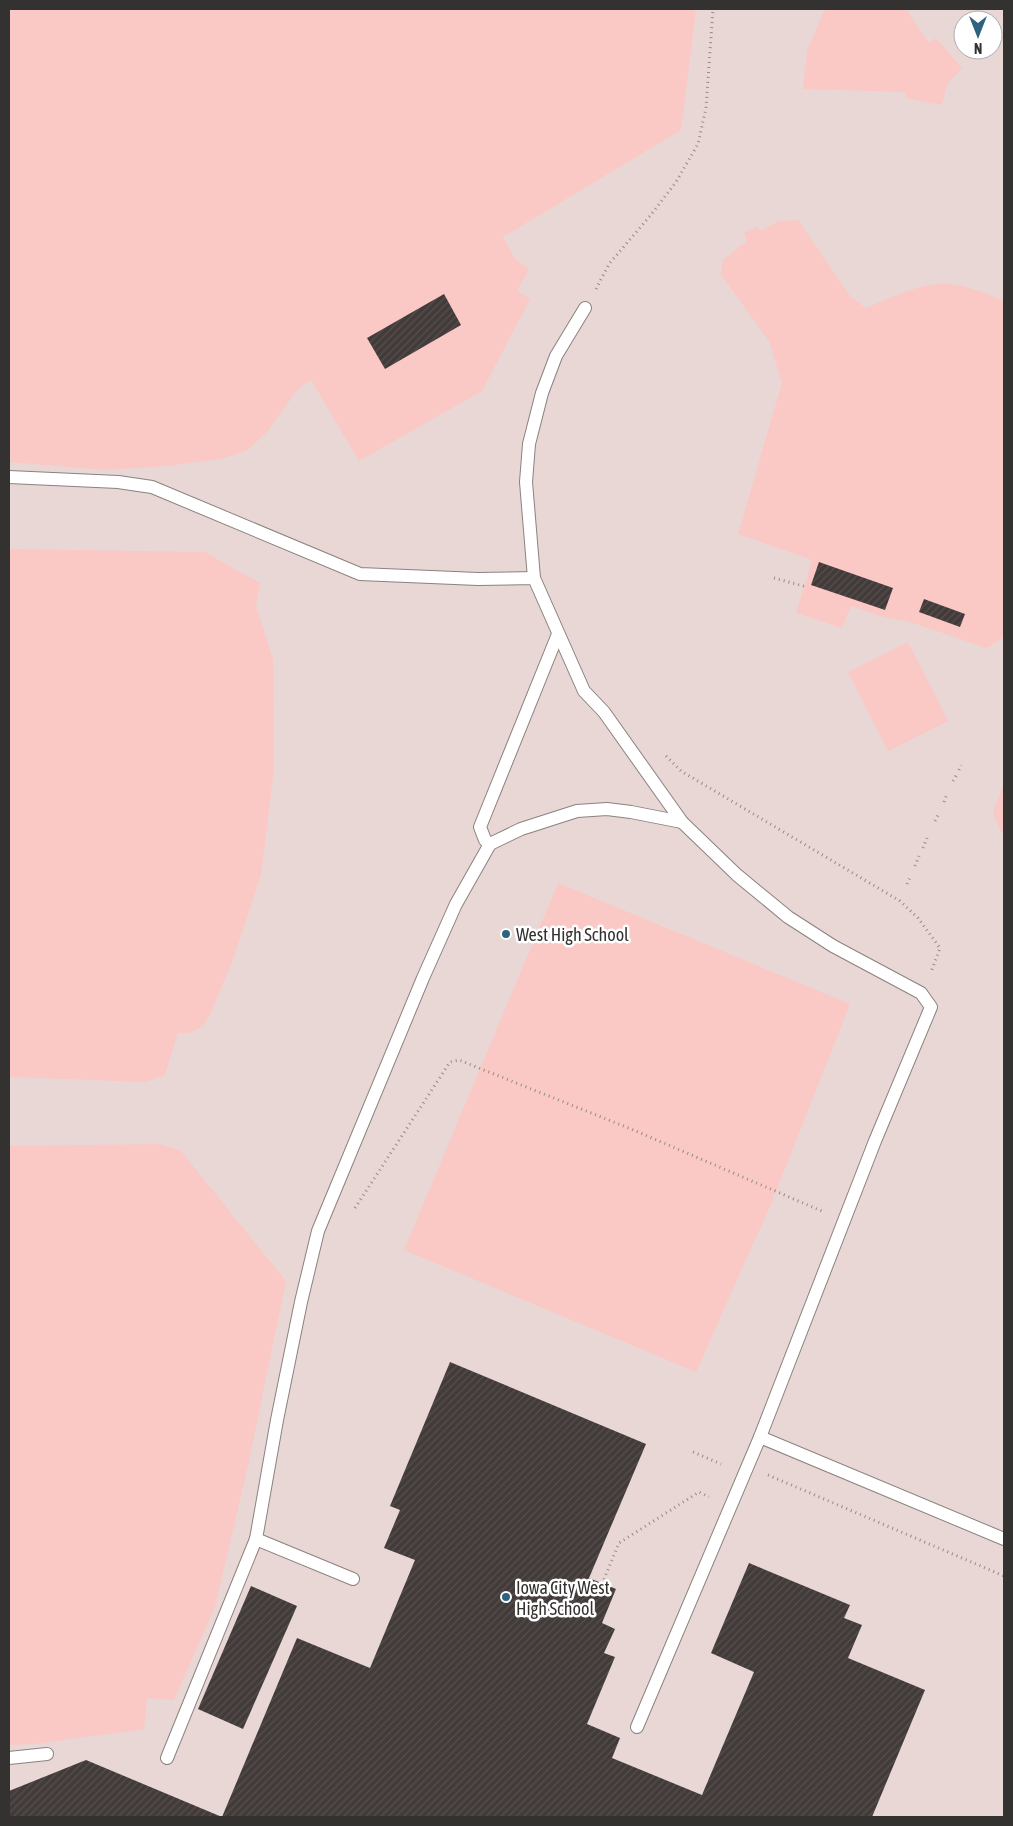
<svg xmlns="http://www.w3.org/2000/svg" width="1013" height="1826" viewBox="0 0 1013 1826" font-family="'Asap Condensed',sans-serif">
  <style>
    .built { fill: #e8d7d5; fill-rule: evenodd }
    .green { fill: #fbc9c5 }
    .building { fill: url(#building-hatch) }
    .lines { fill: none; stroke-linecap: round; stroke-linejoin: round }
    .lane-casing { stroke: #8a8281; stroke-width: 14 }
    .path { stroke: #928c8c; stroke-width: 3; stroke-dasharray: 1 4; stroke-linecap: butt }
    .lane { stroke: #fff; stroke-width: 12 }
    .poi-dot { fill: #2d637e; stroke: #fff; stroke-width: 2 }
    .labels { text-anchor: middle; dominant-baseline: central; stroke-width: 5; stroke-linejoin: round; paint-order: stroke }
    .poi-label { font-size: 18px; fill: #343131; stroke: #fff; text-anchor: start }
  </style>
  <defs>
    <pattern id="building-hatch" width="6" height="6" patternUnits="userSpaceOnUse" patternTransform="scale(1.25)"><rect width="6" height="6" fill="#423b3a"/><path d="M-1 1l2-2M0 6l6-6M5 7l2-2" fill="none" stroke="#554f4e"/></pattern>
  </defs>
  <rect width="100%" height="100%" fill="#eee5e5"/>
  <path class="built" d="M9,9H1004V1817H9ZM963,20H993V50H963Z"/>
  <g class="green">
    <polygon points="9,9 696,9 681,130 503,237 515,259 529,269 517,291 530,299 482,391 359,461 311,380 298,389 265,434 248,450 221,459 167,466 105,470 9,462"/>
    <polygon points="825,9 906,9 929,43 936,38 962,68 947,84 942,105 905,98 906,92 803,89 807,51"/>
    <path d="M798,220L850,296L866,308C891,298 921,282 948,284C967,285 987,294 1004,301V637L987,648L907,621L883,617L851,606L842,628L796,613L812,560L738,534L782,383L769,341L721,275L723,260L747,241L744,233L757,226L760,231L778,221Z"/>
    <polygon points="9,549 205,552 260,583 256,606 273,659 274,768 261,875 234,957 210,1015 202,1027 188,1033 178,1033 165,1075 146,1082 9,1077"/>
    <polygon points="908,642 948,721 888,751 848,672"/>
    <polygon points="1004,784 1004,830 1002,834 993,812"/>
    <polygon points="558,883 850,1004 773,1199 696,1372 404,1250"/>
    <polygon points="159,1144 180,1150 286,1281 248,1466 215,1607 174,1700 147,1698 144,1729 35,1744 9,1745 9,1146"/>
  </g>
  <g class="building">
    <polygon points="444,294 461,325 385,369 367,338"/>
    <polygon points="819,562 893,588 885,610 811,585"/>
    <polygon points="924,599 965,614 960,627 919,612"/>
    <polygon points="450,1362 646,1444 589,1578 616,1589 602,1623 615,1629 604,1653 615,1657 587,1724 620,1738 612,1758 702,1795 754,1672 711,1653 749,1563 850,1605 844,1618 862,1625 848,1658 925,1690 872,1817 9,1817 9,1791 86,1760 222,1817 297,1638 370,1668 415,1560 384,1548 400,1510 390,1506"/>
    <polygon points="251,1586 297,1606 243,1729 198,1709"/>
  </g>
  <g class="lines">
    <defs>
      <g id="lane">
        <polyline points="9,477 118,482 152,487 360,574 478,579 534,578 584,691 604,712 682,822 737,875 788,917 833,946 921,993 931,1007 875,1141 760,1437 637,1727"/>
        <polyline points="534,578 526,482 529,444 542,393 556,356 585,308"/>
        <polyline points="490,844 485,840 480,827 558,634"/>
        <polyline points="760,1437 1004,1539"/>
        <polyline points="256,1539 353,1579"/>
        <polyline points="9,1758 47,1754"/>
        <polyline points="167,1758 256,1539 277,1420 301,1302 318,1231 423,978 456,904 490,844 521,829 577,811 607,809 631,812 682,822"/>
      </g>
    </defs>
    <use href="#lane" class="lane-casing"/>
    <g class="path">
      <polyline points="596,289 609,264 650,216 676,182 698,144 706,108 713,9"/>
      <polyline points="774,578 807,587"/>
      <polyline points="666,756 681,771 900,901 918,918 940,948 931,972"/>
      <polyline points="959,770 961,765"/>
      <polyline points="953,781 957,774"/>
      <polyline points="944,802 947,794"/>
      <polyline points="935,821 939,813"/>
      <polyline points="923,848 927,838"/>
      <polyline points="915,866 919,856"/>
      <polyline points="907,884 911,875"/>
      <polyline points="355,1208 450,1062 459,1060 631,1129 824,1212"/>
      <polyline points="693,1452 721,1464"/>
      <polyline points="768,1475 1004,1576"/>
      <polyline points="602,1584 619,1543 699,1492 709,1497"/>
    </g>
    <use href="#lane" class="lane"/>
  </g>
  <g class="poi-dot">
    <circle cx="506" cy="934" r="5"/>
    <circle cx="506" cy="1597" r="5"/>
  </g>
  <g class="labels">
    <g class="poi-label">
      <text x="516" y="934">West High School</text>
      <text x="516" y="1587">Iowa City West<tspan x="516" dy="21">High School</tspan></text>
    </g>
  </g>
  <rect width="1013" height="1826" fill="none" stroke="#343131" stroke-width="20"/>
  <g transform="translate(978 35) rotate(180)"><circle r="24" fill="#ffffff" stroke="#aeadad"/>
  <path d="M0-4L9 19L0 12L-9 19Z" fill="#2d637e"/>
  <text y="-8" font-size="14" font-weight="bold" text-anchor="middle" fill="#343131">N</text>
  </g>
</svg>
